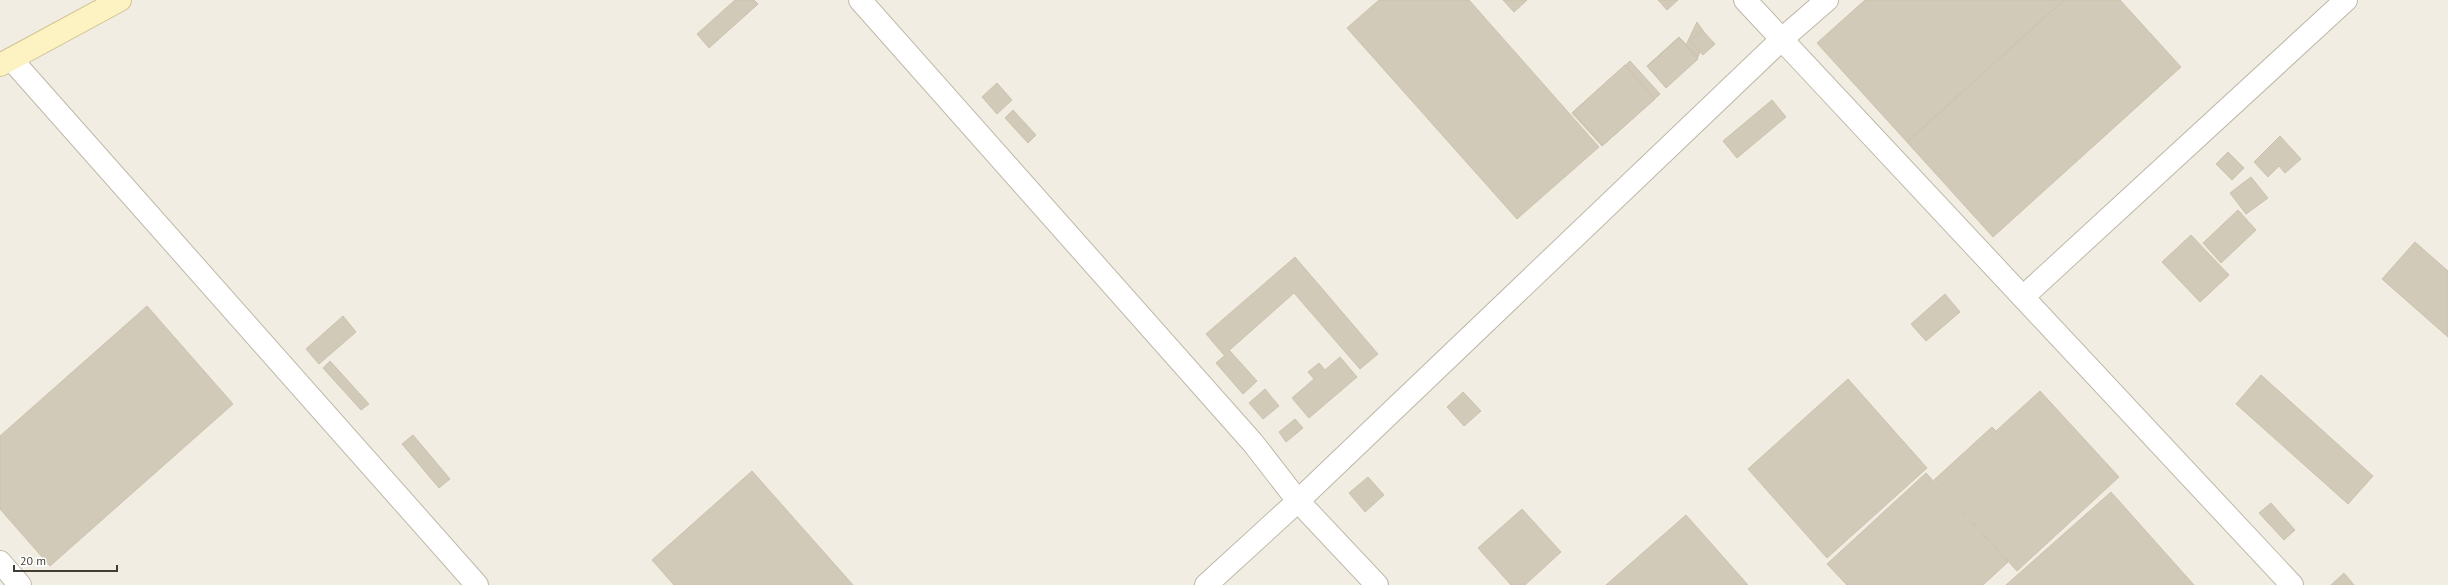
<svg xmlns="http://www.w3.org/2000/svg" width="2448" height="585" viewBox="0 0 2448 585" font-family="'PT Sans',sans-serif">
  <style>
    .building { fill: #d2cab9; stroke: #ccc2ac }
    .lines { fill: none; stroke-linecap: round; stroke-linejoin: round }
    .street-casing { stroke: #bfb8a9; stroke-width: 24 }
    .secondary-casing { stroke: #d0c393; stroke-width: 24 }
    .street { stroke: #fff; stroke-width: 22 }
    .secondary { stroke: #fdf2c1; stroke-width: 22 }
  </style>
  <rect width="100%" height="100%" fill="#f1ede3"/>
  <g class="building">
    <polygon points="735,0 754,0 758,4 709,48 697,34"/>
    <polygon points="1379,0 1469,0 1599,147 1517,219 1347,28"/>
    <polygon points="1503,0 1527,0 1514,12"/>
    <polygon points="1658,0 1678,0 1667,10"/>
    <polygon points="1865,0 2064,0 1907,142 1817,43"/>
    <polygon points="2064,0 2120,0 2181,67 1993,237 1907,142"/>
    <polygon points="1697,22 1706,35 1698,57 1686,45"/>
    <polygon points="1702,30 1715,44 1703,55 1690,41"/>
    <polygon points="1679,37 1698,57 1665,86 1647,66"/>
    <polygon points="1679,38 1698,59 1666,88 1647,66"/>
    <polygon points="1630,61 1660,94 1602,146 1572,113"/>
    <polygon points="1625,65 1655,99 1603,145 1573,112"/>
    <polygon points="997,83 1012,100 997,114 982,97"/>
    <polygon points="1772,100 1786,117 1737,158 1723,141"/>
    <polygon points="1013,110 1036,135 1028,143 1005,118"/>
    <polygon points="2280,136 2301,159 2285,173 2279,166 2268,177 2254,162"/>
    <polygon points="2228,152 2244,168 2232,180 2216,164"/>
    <polygon points="2251,177 2268,198 2246,214 2230,193"/>
    <polygon points="2238,210 2256,230 2221,263 2203,243"/>
    <polygon points="2191,235 2229,275 2200,302 2162,262"/>
    <polygon points="2415,242 2448,271 2448,337 2382,279"/>
    <polygon points="1295,257 1378,354 1360,369 1294,293 1224,355 1206,334"/>
    <polygon points="1945,294 1960,312 1926,341 1911,324"/>
    <polygon points="147,306 233,404 50,566 0,509 0,436"/>
    <polygon points="343,316 356,332 319,364 306,349"/>
    <polygon points="1230,351 1257,381 1243,394 1216,363"/>
    <polygon points="1340,357 1357,377 1309,418 1292,398 1314,379 1308,372 1319,363 1325,370"/>
    <polygon points="330,361 369,404 361,410 323,368"/>
    <polygon points="2261,375 2373,476 2348,504 2236,404"/>
    <polygon points="1848,379 1927,468 1827,558 1748,469"/>
    <polygon points="1265,389 1279,406 1263,419 1249,403"/>
    <polygon points="2040,391 2119,477 2017,571 1934,480 1992,427 1996,431"/>
    <polygon points="1463,392 1481,411 1464,426 1447,407"/>
    <polygon points="1295,419 1303,428 1286,442 1279,432"/>
    <polygon points="413,435 450,479 439,488 402,444"/>
    <polygon points="752,471 853,585 674,585 652,560"/>
    <polygon points="1926,473 2008,562 1983,585 1847,585 1827,564"/>
    <polygon points="1368,477 1384,495 1365,512 1349,493"/>
    <polygon points="2111,492 2194,585 2006,585"/>
    <polygon points="2271,503 2295,530 2284,540 2259,513"/>
    <polygon points="1522,509 1561,552 1525,585 1511,585 1478,548"/>
    <polygon points="1686,515 1748,585 1606,585"/>
    <polygon points="2344,573 2354,585 2331,585"/>
  </g>
  <g class="lines">
    <defs>
      <g id="street">
        <polyline points="860,0 1253,443 1298,501 1377,585"/>
        <polyline points="1745,0 2292,585"/>
        <polyline points="11,59 477,585"/>
        <polyline points="2023,297 2346,0"/>
        <polyline points="0,562 20,585"/>
        <polyline points="1206,585 1298,501 1782,39 1827,0"/>
      </g>
      <polyline id="secondary" points="0,65 120,0"/>
    </defs>
    <use href="#street" class="street-casing"/>
    <use href="#secondary" class="secondary-casing"/>
    <use href="#street" class="street"/>
    <use href="#secondary" class="secondary"/>
  </g>
  <path d="M14 565v6h103v-6" fill="none" stroke="#423d33" stroke-width="2"/>
  <text x="20" y="565" font-size="12" fill="#423d33" stroke="#ffffff" stroke-width="3" paint-order="stroke">20 m</text>
</svg>
